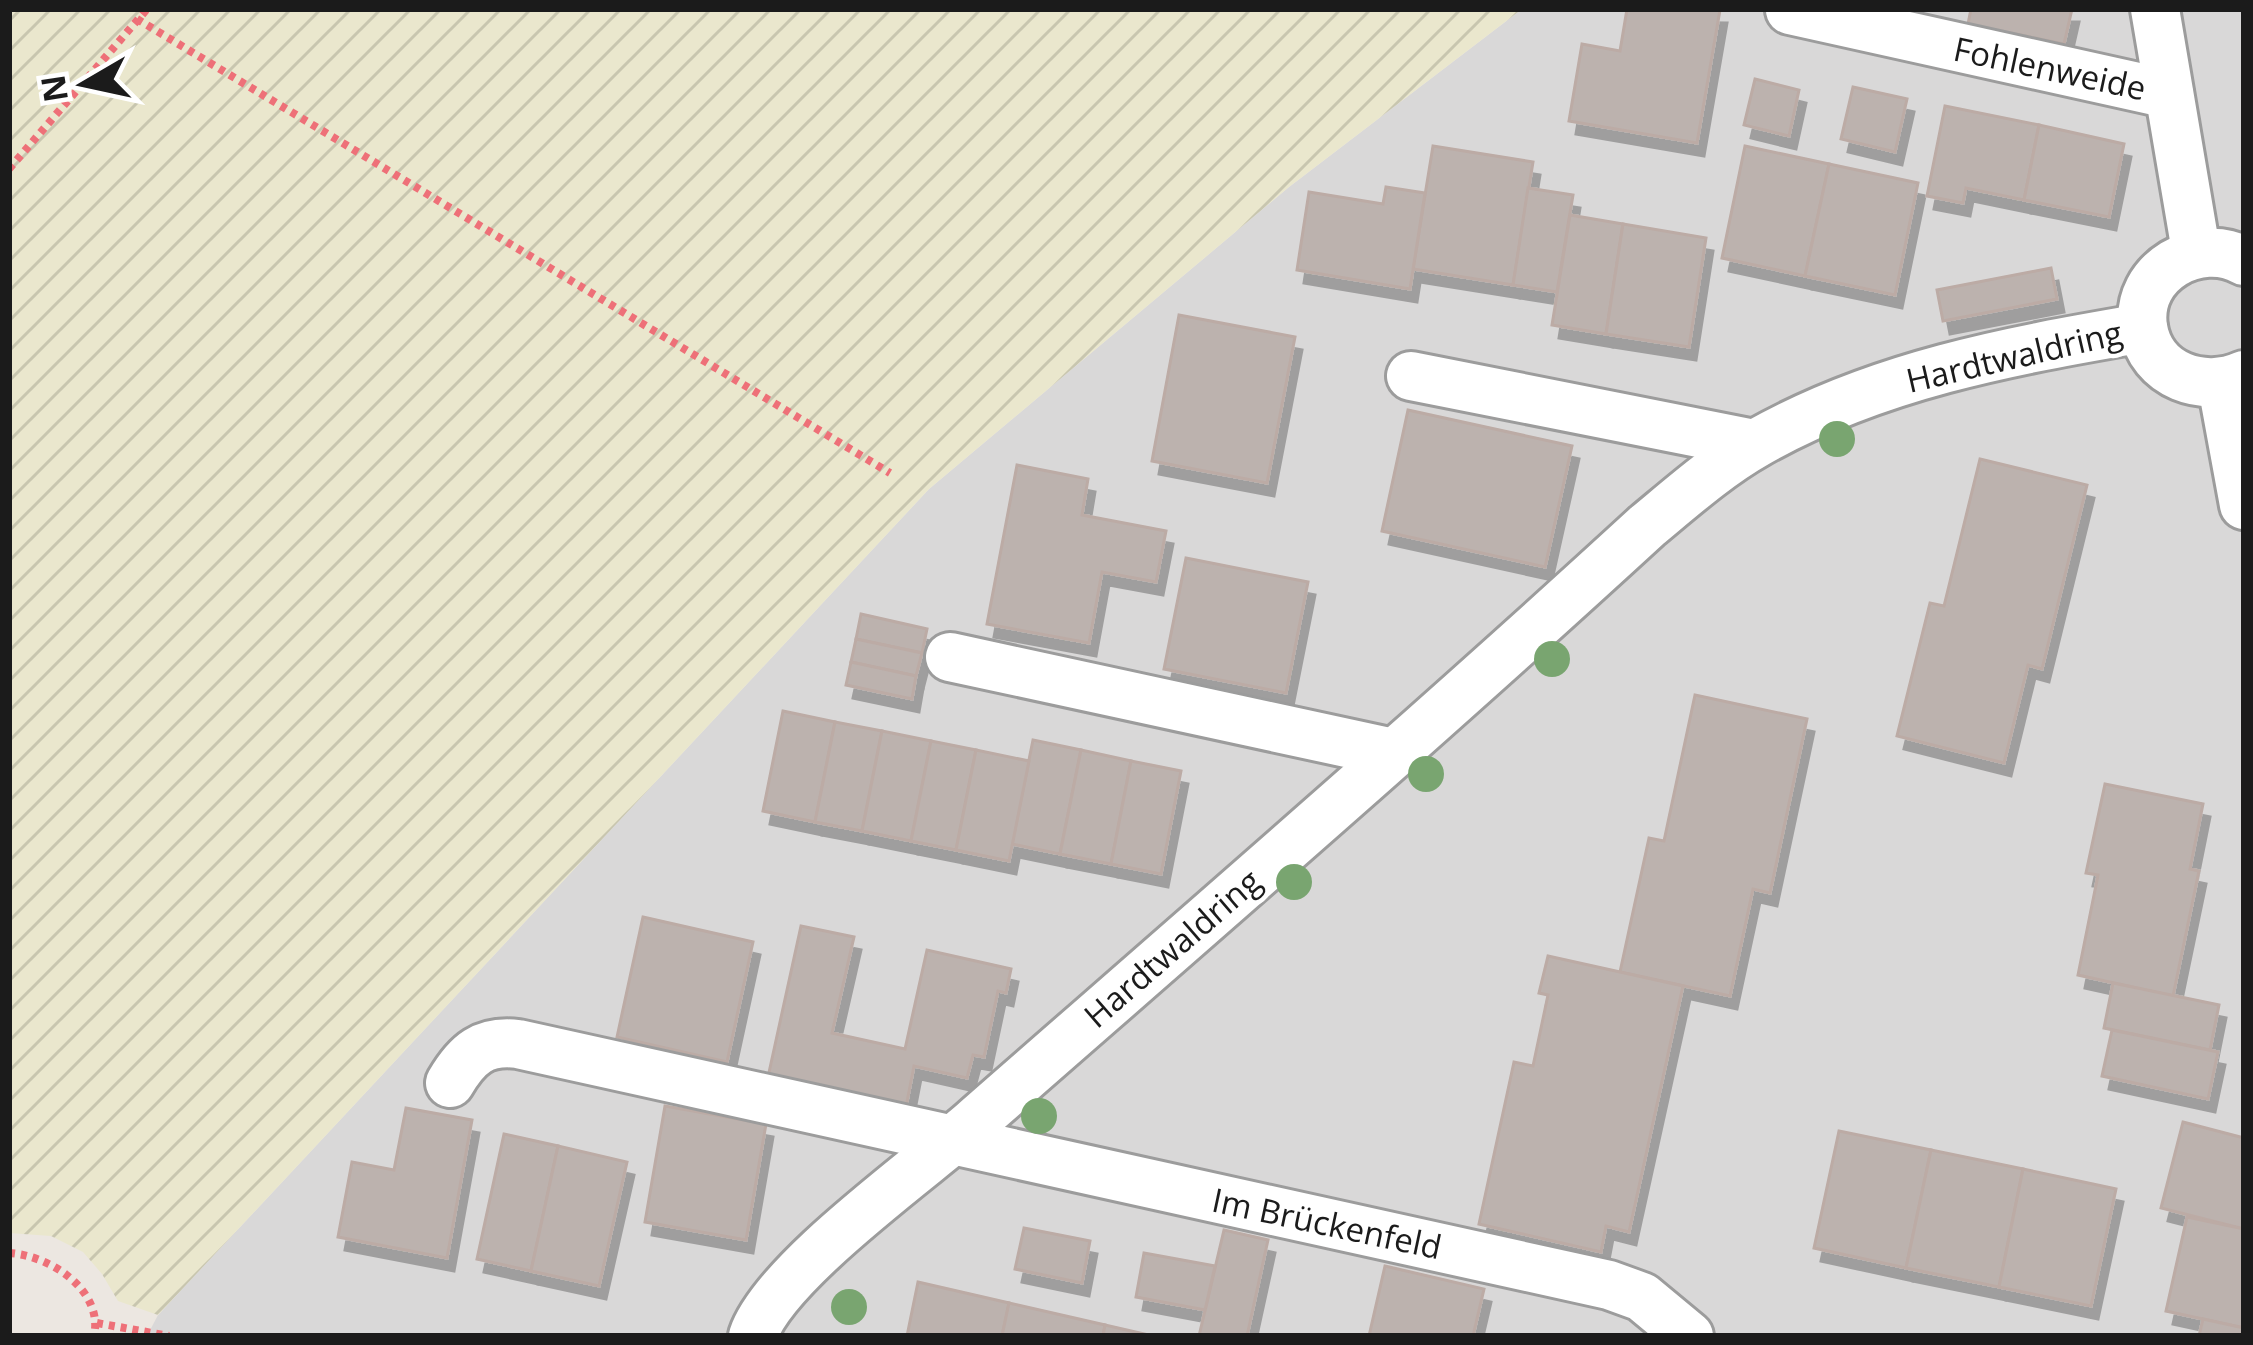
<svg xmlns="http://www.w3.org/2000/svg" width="2253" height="1345" viewBox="0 0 2253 1345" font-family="'Open Sans',sans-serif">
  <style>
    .residential { fill: #d9d8d8 }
    .farmland { fill: url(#farmland-furrows) }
    .building { fill: #bcb2ae; stroke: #bcaba5; stroke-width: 3; filter: url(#shadow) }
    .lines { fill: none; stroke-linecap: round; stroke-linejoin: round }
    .street-casing { stroke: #9c9c9c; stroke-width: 54 }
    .path { stroke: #ee7078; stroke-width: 8; stroke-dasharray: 6 6; stroke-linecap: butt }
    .street { stroke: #fff; stroke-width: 48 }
    .tree { fill: #79a570 }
    .labels { text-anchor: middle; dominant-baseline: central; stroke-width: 9; stroke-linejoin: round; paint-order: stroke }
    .street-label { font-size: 33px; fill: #1b1b1b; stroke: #fff }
  </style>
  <defs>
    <pattern id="farmland-furrows" width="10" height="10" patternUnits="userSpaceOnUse" patternTransform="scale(3)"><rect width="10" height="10" fill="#eae7cd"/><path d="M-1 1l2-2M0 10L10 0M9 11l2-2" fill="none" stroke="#c8c6af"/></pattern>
    <filter id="shadow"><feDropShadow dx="7" dy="13" stdDeviation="0" flood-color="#0004"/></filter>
  </defs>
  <rect width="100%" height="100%" fill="#ece7e1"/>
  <polygon class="residential" points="1522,9 2244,9 2244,1336 147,1336 158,1315 929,489 1289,187"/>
  <polygon class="farmland" points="9,9 1522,9 1289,187 929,489 158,1315 118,1301 102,1274 83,1252 51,1236 9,1233"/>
  <g class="building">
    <polygon points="1627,9 1720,10 1697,143 1569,121 1582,44 1620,51"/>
    <polygon points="1971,9 2072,9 2064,44 1968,24"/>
    <polygon points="1755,79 1799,90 1789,136 1744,125"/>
    <polygon points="1853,87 1907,99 1895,152 1841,139"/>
    <polygon points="1945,106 2039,125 2024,200 1966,188 1963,203 1927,196"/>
    <polygon points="2039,125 2124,144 2109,217 2024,200"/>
    <polygon points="1433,146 1533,162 1513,285 1413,269"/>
    <polygon points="1745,146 1829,164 1805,276 1722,258"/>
    <polygon points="1829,164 1918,183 1895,295 1805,276"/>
    <polygon points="1386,187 1425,193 1410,289 1297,270 1309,192 1383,204"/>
    <polygon points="1528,188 1573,195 1557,292 1513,285"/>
    <polygon points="1570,215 1623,224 1606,334 1552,325"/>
    <polygon points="1623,224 1706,238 1689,347 1606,334"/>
    <polygon points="2051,268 2057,299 1943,321 1937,290"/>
    <polygon points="1179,315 1295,337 1267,483 1152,461"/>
    <polygon points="1408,410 1572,446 1545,567 1382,531"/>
    <polygon points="1980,459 2087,485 2042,669 2028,665 2004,763 1897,736 1930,603 1944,606"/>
    <polygon points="1017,465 1088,479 1082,515 1166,531 1156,582 1102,572 1089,643 987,624"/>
    <polygon points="1186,558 1308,582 1286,693 1164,669"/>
    <polygon points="861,614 927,629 922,653 856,639"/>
    <polygon points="856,639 922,653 916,676 851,662"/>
    <polygon points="851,662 916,676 912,699 846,685"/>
    <polygon points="1695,695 1807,719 1770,893 1753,889 1730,996 1620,972 1649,838 1664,841"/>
    <polygon points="783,711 835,722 815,822 763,811"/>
    <polygon points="835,722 882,731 862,831 815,822"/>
    <polygon points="882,731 931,741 911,841 862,831"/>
    <polygon points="1033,740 1081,750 1060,854 1012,844"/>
    <polygon points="931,741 976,750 956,850 911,841"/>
    <polygon points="976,750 1029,761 1009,861 956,850"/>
    <polygon points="1081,750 1131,761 1111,864 1060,854"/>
    <polygon points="1131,761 1181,771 1161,874 1111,864"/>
    <polygon points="2105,784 2203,804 2190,869 2199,871 2173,996 2078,975 2098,875 2086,873"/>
    <polygon points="643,917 753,942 727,1062 617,1037"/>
    <polygon points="801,926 854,937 832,1033 905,1049 927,950 1011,969 1006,993 998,991 984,1057 973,1055 967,1078 914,1066 906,1107 768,1077"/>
    <polygon points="1548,956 1683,986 1629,1232 1606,1226 1601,1252 1479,1224 1514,1062 1533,1066 1548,995 1539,993"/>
    <polygon points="2113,983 2219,1005 2210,1050 2104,1028"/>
    <polygon points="2112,1030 2218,1052 2208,1099 2102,1076"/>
    <polygon points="665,1106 766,1124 746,1240 645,1222"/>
    <polygon points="406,1108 472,1120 447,1258 338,1237 352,1162 394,1170"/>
    <polygon points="2183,1122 2244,1138 2244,1229 2161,1208"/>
    <polygon points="1839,1131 1931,1150 1906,1268 1814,1248"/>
    <polygon points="504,1134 558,1146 531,1271 477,1259"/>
    <polygon points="558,1146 627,1162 599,1286 531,1271"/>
    <polygon points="1931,1150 2023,1169 1999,1287 1906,1268"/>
    <polygon points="2023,1169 2116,1189 2091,1306 1999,1287"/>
    <polygon points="2187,1217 2244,1229 2244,1328 2166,1311"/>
    <polygon points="1024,1228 1090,1241 1082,1283 1015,1269"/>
    <polygon points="1224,1230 1268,1240 1247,1336 1199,1336"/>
    <polygon points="1144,1253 1215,1266 1205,1310 1136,1297"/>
    <polygon points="1385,1266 1484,1289 1473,1336 1369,1336"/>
    <polygon points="918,1282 1009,1303 1002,1336 907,1336"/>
    <polygon points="1009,1303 1105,1325 1103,1336 1002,1336"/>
    <polygon points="2203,1319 2244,1328 2244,1336 2199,1336"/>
    <polygon points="1105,1325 1153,1336 1103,1336"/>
  </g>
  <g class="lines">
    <defs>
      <g id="street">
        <polyline points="2155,9 2196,251"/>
        <polyline points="1790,10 2169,94"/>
        <path d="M2244,261C2199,236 2135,271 2143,327C2151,377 2204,393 2244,375"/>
        <polyline points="1411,376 1754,444"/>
        <polyline points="2222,385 2244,505"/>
        <polyline points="950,657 1393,753"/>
        <path d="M450,1083C467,1054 483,1040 518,1044L1609,1285L1642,1297L1689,1336"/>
        <path d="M753,1336C774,1273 919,1170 973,1123C1199,925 1426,729 1647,526C1682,497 1718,465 1757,443C1877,375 2009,351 2143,328"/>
      </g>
    </defs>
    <use href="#street" class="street-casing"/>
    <g class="path">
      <polyline points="137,19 890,473"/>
      <polyline points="9,169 147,9"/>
      <path d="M9,1253C49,1255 104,1290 94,1336"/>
      <polyline points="97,1323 169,1336"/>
    </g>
    <use href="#street" class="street"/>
  </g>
  <g class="tree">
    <circle cx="1837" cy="439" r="18"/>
    <circle cx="1552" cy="659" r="18"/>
    <circle cx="1426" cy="774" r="18"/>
    <circle cx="1294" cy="882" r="18"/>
    <circle cx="1039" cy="1116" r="18"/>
    <circle cx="849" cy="1307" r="18"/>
  </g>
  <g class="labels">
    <g class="street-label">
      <text transform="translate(2050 68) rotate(12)">Fohlenweide</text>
      <text transform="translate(2014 356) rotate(-13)">Hardtwaldring</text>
      <text transform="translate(1172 948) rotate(-41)">Hardtwaldring</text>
      <text transform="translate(1327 1223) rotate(12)">Im Brückenfeld</text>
    </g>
  </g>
  <rect width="2253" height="1345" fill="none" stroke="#1b1b1b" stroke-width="24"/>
  <g transform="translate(84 84) rotate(261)" stroke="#ffffff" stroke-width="9" paint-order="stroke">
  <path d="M0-9L21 45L0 30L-21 45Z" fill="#1b1b1b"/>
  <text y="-18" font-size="33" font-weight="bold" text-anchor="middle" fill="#1b1b1b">N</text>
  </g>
</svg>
